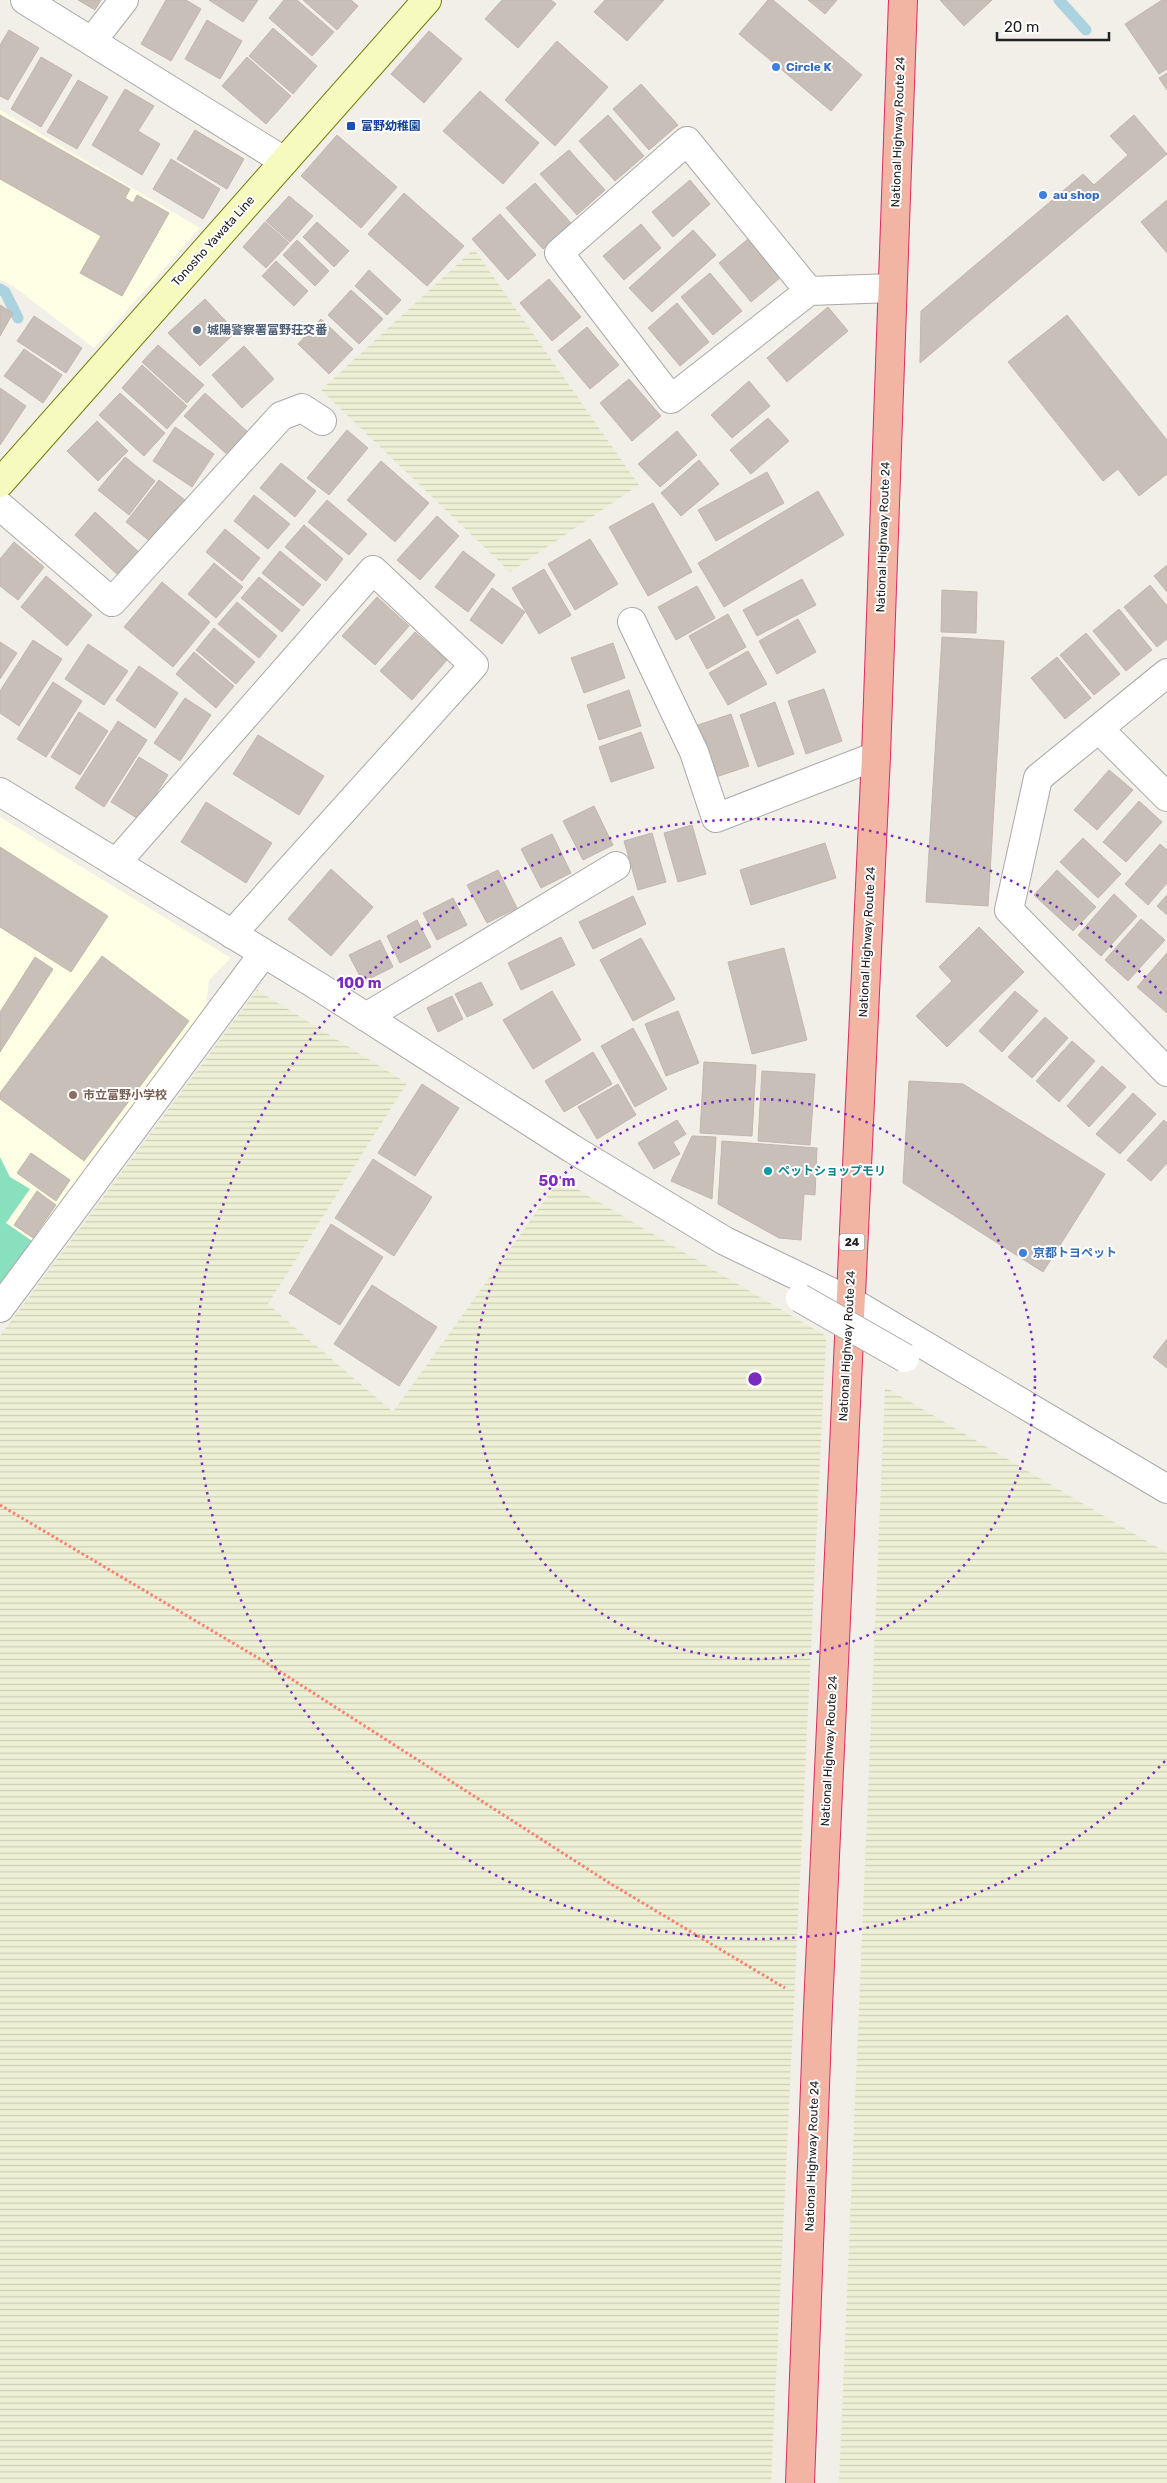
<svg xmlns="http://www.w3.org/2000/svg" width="1167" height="2483" viewBox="0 0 1167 2483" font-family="Rubik,'Noto Sans JP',sans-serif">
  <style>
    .education { fill: #ffffe5 }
    .farmland { fill: url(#farmland-rules) }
    .pitch { fill: #88e0be }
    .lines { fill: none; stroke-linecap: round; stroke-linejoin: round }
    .stream { stroke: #aad3df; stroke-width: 11 }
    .building { fill: #c7bfb8; stroke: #c4b6ab }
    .minor-casing { stroke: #a9a9a9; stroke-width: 30 }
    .secondary-casing { stroke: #707d05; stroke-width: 30 }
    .trunk-casing { stroke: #dc2a67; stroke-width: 30 }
    .path { stroke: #fa8072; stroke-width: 3; stroke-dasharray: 2.5 2.5; stroke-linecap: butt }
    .minor { stroke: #fff; stroke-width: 28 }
    .secondary { stroke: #f7fabf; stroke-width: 28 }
    .trunk { stroke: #f2b4a3; stroke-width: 28 }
    .pedestrian-bridge-casing { stroke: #a9a9a9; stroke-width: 30; stroke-linecap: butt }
    .pedestrian-bridge { stroke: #fff; stroke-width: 28 }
    .ring { fill: none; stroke: #7b2cbf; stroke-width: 2.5; stroke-dasharray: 2.5 5 }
    .shop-dot { fill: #3f7fe0; stroke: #fff; stroke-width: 2 }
    .transit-dot { fill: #1a4fb4; stroke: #fff; stroke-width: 2 }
    .service-dot { fill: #5c6f8a; stroke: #fff; stroke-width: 2 }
    .education-dot { fill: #8d6e63; stroke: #fff; stroke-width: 2 }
    .culture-dot { fill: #0f9aa8; stroke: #fff; stroke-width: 2 }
    .labels { text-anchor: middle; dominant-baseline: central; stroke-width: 4; stroke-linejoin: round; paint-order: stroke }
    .shield { fill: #fff; stroke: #646464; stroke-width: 1 }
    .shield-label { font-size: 11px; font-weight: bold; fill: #222 }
    .shop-label { font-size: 12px; font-weight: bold; fill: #366cbe; stroke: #fff; text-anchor: start }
    .transit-label { font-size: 12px; font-weight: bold; fill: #164399; stroke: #fff; text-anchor: start }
    .street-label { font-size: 12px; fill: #222; stroke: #fff }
    .service-label { font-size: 12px; font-weight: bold; fill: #4e5e75; stroke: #fff; text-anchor: start }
    .education-label { font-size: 12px; font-weight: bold; fill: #785e54; stroke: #fff; text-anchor: start }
    .culture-label { font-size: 12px; font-weight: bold; fill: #0d838f; stroke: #fff; text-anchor: start }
    .centre { fill: #7b2cbf; stroke: #fff; stroke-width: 2.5 }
    .ring-label { font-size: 15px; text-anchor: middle; font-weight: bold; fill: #7b2cbf; stroke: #fff; stroke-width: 4; stroke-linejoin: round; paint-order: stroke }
  </style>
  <defs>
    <pattern id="farmland-rules" width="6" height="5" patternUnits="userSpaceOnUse" patternTransform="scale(1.25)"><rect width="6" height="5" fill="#eef0d5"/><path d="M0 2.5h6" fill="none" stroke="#ccceb7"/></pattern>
  </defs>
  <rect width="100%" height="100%" fill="#f2efe9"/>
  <g class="education">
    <polygon points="0,110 200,228 94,348 13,286 0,280"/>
    <polygon points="0,817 231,958 209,980 205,1014 0,1288"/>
  </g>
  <g class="farmland">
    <polygon points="474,249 639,485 510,572 321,390"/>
    <polygon points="257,990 407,1083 268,1304 393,1412 560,1179 826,1336 771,2483 0,2483 0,1336"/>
    <polygon points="885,1387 1167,1553 1167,2483 839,2483"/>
  </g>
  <polygon class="pitch" points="0,1157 10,1177 30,1189 6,1223 35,1243 0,1288"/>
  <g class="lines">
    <g class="stream">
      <polyline points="1059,0 1086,30"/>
      <polyline points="0,289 5,292 18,318"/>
    </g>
  </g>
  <g class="building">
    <polygon points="78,0 101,0 95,10"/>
    <polygon points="166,0 186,0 201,9 171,61 141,44"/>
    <polygon points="209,0 258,0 243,22"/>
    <polygon points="284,0 297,0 334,32 312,56 269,18"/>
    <polygon points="303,0 351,0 358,6 337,30"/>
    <polygon points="502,0 551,0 556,4 518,48 485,19"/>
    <polygon points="605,0 664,0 627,41 594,12"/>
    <polygon points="768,0 773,0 862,75 831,111 739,34"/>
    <polygon points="808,0 837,0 825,14"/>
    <polygon points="940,0 992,0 964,26"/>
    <polygon points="1162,0 1167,0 1167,69 1159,74 1125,24"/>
    <polygon points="207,20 242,41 220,79 185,59"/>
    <polygon points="273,28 317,66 293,94 249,56"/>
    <polygon points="9,30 39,48 8,100 0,96 0,45"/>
    <polygon points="429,31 462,59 424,103 391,74"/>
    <polygon points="557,41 608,87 555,146 505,100"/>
    <polygon points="41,57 72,75 41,127 11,109"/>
    <polygon points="247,57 291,96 266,124 222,86"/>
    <polygon points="1167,73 1167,90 1159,78"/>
    <polygon points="78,80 108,97 77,149 47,132"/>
    <polygon points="641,84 678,125 649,150 613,109"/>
    <polygon points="125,89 154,106 138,131 160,144 142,175 92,145"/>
    <polygon points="480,91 539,143 503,184 443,131"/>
    <polygon points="0,115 130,189 125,198 133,203 137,195 169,213 122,296 80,273 101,236 0,179"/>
    <polygon points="608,115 644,156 615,181 579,141"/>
    <polygon points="1134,115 1167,154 920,363 921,311 1083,174 1094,185 1128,155 1110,136"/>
    <polygon points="195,130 244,159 227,189 177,159"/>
    <polygon points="337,135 397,187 361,228 301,176"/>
    <polygon points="569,150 605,190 577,215 540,174"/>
    <polygon points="171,159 220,189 203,219 153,189"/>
    <polygon points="690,180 710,204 673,237 652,212"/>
    <polygon points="535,183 571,223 543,249 506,208"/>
    <polygon points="404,193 464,246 427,286 368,234"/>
    <polygon points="289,196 313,216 290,242 266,221"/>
    <polygon points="1167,200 1167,253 1141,222"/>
    <polygon points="500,214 536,255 508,280 472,239"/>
    <polygon points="265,222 289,243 266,268 243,247"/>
    <polygon points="317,222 349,251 334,267 303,237"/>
    <polygon points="641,224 661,248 624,280 603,256"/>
    <polygon points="693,230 716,255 652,312 629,288"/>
    <polygon points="748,239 780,278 751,302 719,263"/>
    <polygon points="297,240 329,271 315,286 283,255"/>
    <polygon points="276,261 308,291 294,306 262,276"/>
    <polygon points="369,270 401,300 387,315 355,286"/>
    <polygon points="710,273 742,311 713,335 681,297"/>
    <polygon points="549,279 581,317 552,341 520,303"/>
    <polygon points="351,290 383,319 359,344 328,315"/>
    <polygon points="205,299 236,332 200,366 168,333"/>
    <polygon points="677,303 709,342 680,366 648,328"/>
    <polygon points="0,305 13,313 0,336"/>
    <polygon points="828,307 848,331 787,382 767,358"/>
    <polygon points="1067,315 1167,440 1167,474 1139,496 1118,469 1103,481 1008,362"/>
    <polygon points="34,316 82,348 66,373 17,341"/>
    <polygon points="321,319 353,349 329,374 298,344"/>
    <polygon points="587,327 619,365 590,389 558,351"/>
    <polygon points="158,345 204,385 187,403 142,362"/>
    <polygon points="244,346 274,379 242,408 212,375"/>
    <polygon points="24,349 62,375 43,403 4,376"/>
    <polygon points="142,365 187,406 167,429 122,388"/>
    <polygon points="629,379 661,416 632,441 600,403"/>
    <polygon points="749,381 770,406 732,438 711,415"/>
    <polygon points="0,388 26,406 0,445"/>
    <polygon points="120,393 165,433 144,456 99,415"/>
    <polygon points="205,393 250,434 229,456 184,416"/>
    <polygon points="768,418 789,441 751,474 730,450"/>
    <polygon points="97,421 128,451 98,481 67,451"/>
    <polygon points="175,427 214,454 192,487 153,461"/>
    <polygon points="347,430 368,448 329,495 307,478"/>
    <polygon points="677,431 697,455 660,487 638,464"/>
    <polygon points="125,457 155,481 129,515 98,490"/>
    <polygon points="699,460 719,484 681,516 661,493"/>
    <polygon points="381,461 429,503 395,542 347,500"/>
    <polygon points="281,463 316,491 295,517 260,488"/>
    <polygon points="767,472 784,503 716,541 698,510"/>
    <polygon points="159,480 185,500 151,542 126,522"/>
    <polygon points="818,491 844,535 724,607 698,563"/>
    <polygon points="254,495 290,524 268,549 234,521"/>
    <polygon points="327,500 367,534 349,555 308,522"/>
    <polygon points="653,503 692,572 648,596 609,527"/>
    <polygon points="95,512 140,553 119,576 75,535"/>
    <polygon points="437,516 459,536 420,580 397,560"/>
    <polygon points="304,525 343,559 326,581 285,547"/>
    <polygon points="225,529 260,558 242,581 206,552"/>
    <polygon points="590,539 618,584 575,610 548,564"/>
    <polygon points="14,542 44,567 18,600 0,586 0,559"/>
    <polygon points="280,551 321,585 303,606 262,573"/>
    <polygon points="463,551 495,575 468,612 435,587"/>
    <polygon points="214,563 243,587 216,618 188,594"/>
    <polygon points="1167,565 1167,592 1154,576"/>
    <polygon points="544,569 571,615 539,634 512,588"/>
    <polygon points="46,576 92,615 67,646 21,607"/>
    <polygon points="259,577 300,610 282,632 241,598"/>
    <polygon points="802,579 816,605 757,636 743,610"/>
    <polygon points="162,582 210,622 173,667 124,627"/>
    <polygon points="1150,585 1167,606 1167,639 1157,647 1124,607"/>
    <polygon points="697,586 715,618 676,640 658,607"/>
    <polygon points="492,588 525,612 502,644 470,620"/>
    <polygon points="942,590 977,592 976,633 941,632"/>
    <polygon points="377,597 409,626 375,665 342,636"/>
    <polygon points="237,602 277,636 259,658 218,624"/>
    <polygon points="1119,609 1152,650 1126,671 1093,631"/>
    <polygon points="728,614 746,647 707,669 689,636"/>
    <polygon points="798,619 816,652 777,674 759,641"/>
    <polygon points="214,628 255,662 236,684 196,650"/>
    <polygon points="415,632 447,660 412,700 380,671"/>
    <polygon points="1086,633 1120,674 1094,695 1060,655"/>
    <polygon points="942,637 1004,641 988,906 926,902"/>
    <polygon points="33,640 62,659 19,726 0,713 0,691"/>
    <polygon points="0,642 17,653 0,679"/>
    <polygon points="613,643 625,678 584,693 571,658"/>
    <polygon points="88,644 128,671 104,705 65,679"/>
    <polygon points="748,651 767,684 728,705 709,673"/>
    <polygon points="194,652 234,686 216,708 176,674"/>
    <polygon points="1057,657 1091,698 1065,719 1031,678"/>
    <polygon points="139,666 178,693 155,728 116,700"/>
    <polygon points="53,682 82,701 46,757 17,739"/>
    <polygon points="824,689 842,741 806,754 788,701"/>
    <polygon points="629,690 641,726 599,740 587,705"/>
    <polygon points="185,698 211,715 180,761 154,743"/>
    <polygon points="775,702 794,754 758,767 740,715"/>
    <polygon points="79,712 108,731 80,775 51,757"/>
    <polygon points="731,714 749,766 713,778 695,726"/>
    <polygon points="118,721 147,740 104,807 75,788"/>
    <polygon points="641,732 654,768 611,782 599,747"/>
    <polygon points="258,735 324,776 299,815 233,774"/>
    <polygon points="139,757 168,775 140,820 111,802"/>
    <polygon points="1109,770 1133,790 1097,830 1074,810"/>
    <polygon points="1139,801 1162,822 1126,862 1103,842"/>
    <polygon points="206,802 272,843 246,883 181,842"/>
    <polygon points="594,806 613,845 583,860 563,821"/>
    <polygon points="692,825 706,874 678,882 664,833"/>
    <polygon points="652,833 666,882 638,890 624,841"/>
    <polygon points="552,834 571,873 541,888 521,849"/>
    <polygon points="1083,838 1121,874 1098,898 1060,862"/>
    <polygon points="825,843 836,878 751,905 740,870"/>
    <polygon points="1160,844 1167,850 1167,883 1148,905 1125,884"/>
    <polygon points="0,847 108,916 71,972 0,927"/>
    <polygon points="331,869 373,907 331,956 288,919"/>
    <polygon points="498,870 517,908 487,923 467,885"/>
    <polygon points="1057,870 1096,907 1073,931 1034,895"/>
    <polygon points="1114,894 1137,916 1101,956 1078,935"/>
    <polygon points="1167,895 1167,915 1157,906"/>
    <polygon points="633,896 646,924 593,949 579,922"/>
    <polygon points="453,898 467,925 437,940 423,913"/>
    <polygon points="1141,919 1165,940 1128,981 1105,960"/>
    <polygon points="417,920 431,947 400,963 387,936"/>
    <polygon points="979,927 1024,972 947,1047 916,1016 952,981 939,967"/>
    <polygon points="561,937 575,965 521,990 508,963"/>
    <polygon points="641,938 675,999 633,1021 600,960"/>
    <polygon points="380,940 393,967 363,982 349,955"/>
    <polygon points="784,948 807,1040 752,1054 728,962"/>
    <polygon points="1167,953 1167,1013 1137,987"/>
    <polygon points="102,956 189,1021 84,1161 0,1099 0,1093"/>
    <polygon points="35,957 53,969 0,1052 0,1012"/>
    <polygon points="481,982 493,1005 467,1017 455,994"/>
    <polygon points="552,991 581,1040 533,1069 503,1020"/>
    <polygon points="1015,991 1038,1011 1002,1052 979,1031"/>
    <polygon points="452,996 463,1019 438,1032 427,1008"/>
    <polygon points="678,1011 699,1063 666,1076 645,1024"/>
    <polygon points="1045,1017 1068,1038 1032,1078 1008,1057"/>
    <polygon points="633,1028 667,1089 635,1107 601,1046"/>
    <polygon points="1072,1041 1095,1061 1059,1102 1036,1081"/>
    <polygon points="593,1052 612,1084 564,1112 545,1081"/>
    <polygon points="704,1062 756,1065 752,1136 700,1133"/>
    <polygon points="1102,1066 1126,1087 1089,1127 1067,1106"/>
    <polygon points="762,1071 815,1074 810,1145 758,1141"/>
    <polygon points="909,1081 963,1084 1105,1174 1043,1272 903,1183"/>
    <polygon points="422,1084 459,1108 415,1176 378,1153"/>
    <polygon points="618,1084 636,1115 597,1139 578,1107"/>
    <polygon points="1133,1093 1156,1114 1120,1154 1096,1134"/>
    <polygon points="677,1120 686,1134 673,1142 680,1154 654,1169 638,1143"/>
    <polygon points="1164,1120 1167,1123 1167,1163 1151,1181 1127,1160"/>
    <polygon points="692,1136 716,1137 712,1199 671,1181"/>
    <polygon points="722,1141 817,1148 815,1195 804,1194 801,1240 779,1238 718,1204"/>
    <polygon points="31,1153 70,1180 56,1201 17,1173"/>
    <polygon points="373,1159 432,1197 394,1256 335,1218"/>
    <polygon points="37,1191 56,1205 33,1238 14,1225"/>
    <polygon points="331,1224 383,1257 340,1325 289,1293"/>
    <polygon points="372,1285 437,1327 399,1386 334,1344"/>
    <polygon points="1167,1339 1167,1368 1153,1357"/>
  </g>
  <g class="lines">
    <defs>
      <g id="minor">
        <polyline points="25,0 284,161"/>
        <polyline points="92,41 124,0"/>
        <polyline points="809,291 687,141 559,253 671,399 809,291 892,288"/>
        <polyline points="0,506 112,602 281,416 302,408 322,421"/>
        <polyline points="632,622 694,752 716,818 876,756"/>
        <polyline points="1167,673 1038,778 1009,910 1167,1072"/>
        <polyline points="1099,729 1167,797"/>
        <polyline points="0,792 321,988 571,1148 725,1241 850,1301 1167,1489"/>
        <polyline points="116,863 373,570 474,665 232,934"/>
        <polyline points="366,1017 616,866"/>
        <polyline points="0,1308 263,954"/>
      </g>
      <polyline id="secondary" points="0,483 427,0"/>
      <polyline id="trunk" points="800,2483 818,2007 876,756 903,0"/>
    </defs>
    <use href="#minor" class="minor-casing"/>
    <use href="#secondary" class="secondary-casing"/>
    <use href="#trunk" class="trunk-casing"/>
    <polyline class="path" points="0,1505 265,1662 611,1884 785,1988"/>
    <use href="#minor" class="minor"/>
    <use href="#secondary" class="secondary"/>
    <use href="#trunk" class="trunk"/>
    <defs>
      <polyline id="pedestrian-bridge" points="800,1298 905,1358"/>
    </defs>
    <use href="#pedestrian-bridge" class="pedestrian-bridge-casing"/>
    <use href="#pedestrian-bridge" class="pedestrian-bridge"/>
  </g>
  <g class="ring">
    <circle cx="755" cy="1379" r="280"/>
    <path d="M1165 1761A560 560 0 1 1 1165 997"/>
  </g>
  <g class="shop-dot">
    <circle cx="776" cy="67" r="5"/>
    <circle cx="1043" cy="195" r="5"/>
    <circle cx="1023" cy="1253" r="5"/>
  </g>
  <rect class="transit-dot" x="346" y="121" width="10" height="10" rx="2.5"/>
  <circle class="service-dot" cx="197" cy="330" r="5"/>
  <circle class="education-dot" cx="73" cy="1095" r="5"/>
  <circle class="culture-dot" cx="768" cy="1171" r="5"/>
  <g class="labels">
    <rect class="shield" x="839.5" y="1233.5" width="25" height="17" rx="4"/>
    <g class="shield-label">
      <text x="852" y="1242">24</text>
    </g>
    <g class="shop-label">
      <text x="786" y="67">Circle K</text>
      <text x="1053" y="195">au shop</text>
      <text x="1033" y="1253">京都トヨペット</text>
    </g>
    <g class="transit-label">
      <text x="361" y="126">富野幼稚園</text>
    </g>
    <g class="street-label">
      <text transform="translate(898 132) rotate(-88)">National Highway Route 24</text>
      <text transform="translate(213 241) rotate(-48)">Tonosho Yawata Line</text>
      <text transform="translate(883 537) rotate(-88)">National Highway Route 24</text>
      <text transform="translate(867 942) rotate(-87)">National Highway Route 24</text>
      <text transform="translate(847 1346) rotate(-87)">National Highway Route 24</text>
      <text transform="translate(829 1751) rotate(-87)">National Highway Route 24</text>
      <text transform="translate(812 2156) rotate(-88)">National Highway Route 24</text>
    </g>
    <g class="service-label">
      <text x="207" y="330">城陽警察署富野荘交番</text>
    </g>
    <g class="education-label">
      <text x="83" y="1095">市立富野小学校</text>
    </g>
    <g class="culture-label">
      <text x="778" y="1171">ペットショップモリ</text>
    </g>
  </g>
  <circle cx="755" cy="1379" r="8" class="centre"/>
  <g class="ring-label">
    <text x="359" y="988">100 m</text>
    <text x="557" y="1186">50 m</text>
  </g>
  <path d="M997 32v8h112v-8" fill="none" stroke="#222222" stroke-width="2.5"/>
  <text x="1004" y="32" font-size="15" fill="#222222" stroke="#ffffff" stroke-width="4" paint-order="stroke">20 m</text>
</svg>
